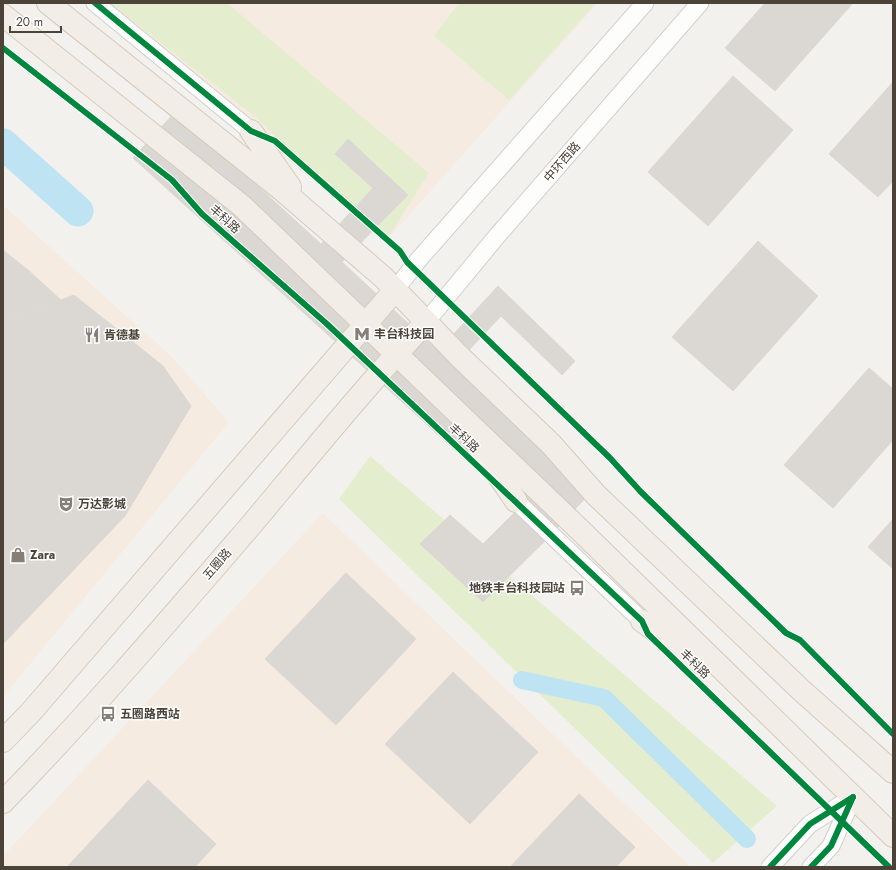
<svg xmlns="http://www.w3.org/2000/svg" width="896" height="870" viewBox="0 0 896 870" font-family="Jost,'Noto Sans SC',sans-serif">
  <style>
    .commercial { fill: #f6ebe1 }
    .green { fill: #e4eece }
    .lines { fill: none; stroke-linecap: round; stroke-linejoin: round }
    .canal { stroke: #bee3f2; stroke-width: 18 }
    .river { stroke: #bee3f2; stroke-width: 31 }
    .building { fill: #dbd8d4; stroke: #dcd8d4 }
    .minor-casing { stroke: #d1cfcb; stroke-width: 19 }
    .major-casing { stroke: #d6cabb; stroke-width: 24 }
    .minor { stroke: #fdfdfc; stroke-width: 17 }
    .major { stroke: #f2ede6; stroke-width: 22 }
    .cycleway-casing { stroke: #fff; stroke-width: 8 }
    .cycleway { stroke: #00873e; stroke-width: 6 }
    .labels { text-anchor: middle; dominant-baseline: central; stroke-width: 3; stroke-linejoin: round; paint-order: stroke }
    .street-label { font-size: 12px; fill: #4b4238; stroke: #fff }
    .poi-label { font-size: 12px; font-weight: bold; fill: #4b4238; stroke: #fff; text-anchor: start }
  </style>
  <rect width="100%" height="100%" fill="#f3f1ee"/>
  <g class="commercial">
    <polygon points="100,3 598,3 386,241"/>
    <polygon points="3,205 172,357 229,422 3,697"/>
    <polygon points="323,513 691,867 3,867 3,856"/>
  </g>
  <g class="green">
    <polygon points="110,3 227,3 429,173 386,241 253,115"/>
    <polygon points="459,3 596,3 509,100 434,36"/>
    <polygon points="370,456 777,806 713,863 339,499"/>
  </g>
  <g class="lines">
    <polyline class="canal" points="522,680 604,698 747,839"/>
    <polyline class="river" points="3,144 78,211"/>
  </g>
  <g class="building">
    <polygon points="765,3 853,3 775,91 725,48"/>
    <polygon points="733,76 793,130 708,226 648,172"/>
    <polygon points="893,82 893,181 878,197 829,154"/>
    <polygon points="176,111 321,244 373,188 335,154 348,139 408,195 342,262 438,351 498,286 575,361 562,375 501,316 454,366 592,491 550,536 483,602 420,544 450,515 483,544 519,508 133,158"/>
    <polygon points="758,241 818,296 733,391 672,337"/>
    <polygon points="3,250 28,270 61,300 3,322"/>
    <polygon points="74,295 163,366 191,406 125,516 3,644 3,322"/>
    <polygon points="869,368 893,389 893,440 833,508 784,465"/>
    <polygon points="893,519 893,569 868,547"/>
    <polygon points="346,573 416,639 336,725 265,659"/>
    <polygon points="453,672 538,752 470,824 385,744"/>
    <polygon points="148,780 216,844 195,867 67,867"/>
    <polygon points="579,794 635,847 616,867 510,867"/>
  </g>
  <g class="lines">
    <defs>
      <g id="minor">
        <polyline points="95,3 251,131"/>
        <polyline points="395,290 420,258 645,3"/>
        <polyline points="426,322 497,236 700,3"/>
        <polyline points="516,501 642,621"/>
        <polyline points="770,867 810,824 853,797"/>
        <polyline points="811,867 831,846 853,797"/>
      </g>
      <g id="major">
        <polyline points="48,3 281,189 384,278 459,356 551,444 596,495 801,690 893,772"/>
        <polyline points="3,15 242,206 580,530 893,836"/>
        <polyline points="251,131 290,187"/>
        <polyline points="477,444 516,501"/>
        <polyline points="642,621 700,662"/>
        <polyline points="3,741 31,712 395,290"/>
        <path d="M3,802C90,713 171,618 252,524C309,456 365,387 426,322"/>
      </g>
    </defs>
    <use href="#minor" class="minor-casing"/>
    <use href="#major" class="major-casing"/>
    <use href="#minor" class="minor"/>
    <use href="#major" class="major"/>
    <defs>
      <g id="cycleway">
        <polyline points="95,3 251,131 275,141 400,251 407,262 610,458 641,492 786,633 800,640 893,734"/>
        <polyline points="3,48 172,180 202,214 327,324 642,621 648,634 889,867"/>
        <polyline points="770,867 810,824 853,797"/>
        <polyline points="811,867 831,846 853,797"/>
      </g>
    </defs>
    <use href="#cycleway" class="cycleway-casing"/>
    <use href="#cycleway" class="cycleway"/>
  </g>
  <defs>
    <symbol id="metro-bare" viewBox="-9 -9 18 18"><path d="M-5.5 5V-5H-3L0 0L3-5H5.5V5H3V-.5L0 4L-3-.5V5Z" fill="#867f78" stroke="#fff" stroke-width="2.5" paint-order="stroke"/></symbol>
    <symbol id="restaurant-bare" viewBox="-9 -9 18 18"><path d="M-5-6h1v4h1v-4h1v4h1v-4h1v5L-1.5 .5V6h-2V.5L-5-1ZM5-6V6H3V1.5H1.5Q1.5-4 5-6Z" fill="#867f78" stroke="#fff" stroke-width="2.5" paint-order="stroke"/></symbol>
    <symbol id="theatre-bare" viewBox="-9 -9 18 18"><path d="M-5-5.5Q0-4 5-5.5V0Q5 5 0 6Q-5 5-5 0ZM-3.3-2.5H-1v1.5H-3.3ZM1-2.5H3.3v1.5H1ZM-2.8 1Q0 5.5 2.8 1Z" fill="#867f78" stroke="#fff" stroke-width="2.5" paint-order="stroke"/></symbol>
    <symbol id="shop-bare" viewBox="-9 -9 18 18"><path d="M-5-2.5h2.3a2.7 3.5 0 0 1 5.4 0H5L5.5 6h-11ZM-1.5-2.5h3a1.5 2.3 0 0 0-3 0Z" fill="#867f78" stroke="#fff" stroke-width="2.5" paint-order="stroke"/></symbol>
    <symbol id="bus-bare" viewBox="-9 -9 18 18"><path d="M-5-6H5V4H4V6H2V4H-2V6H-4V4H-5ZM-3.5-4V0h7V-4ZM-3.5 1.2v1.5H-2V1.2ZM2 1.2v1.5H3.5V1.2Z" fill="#867f78" stroke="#fff" stroke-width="2.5" paint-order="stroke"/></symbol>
  </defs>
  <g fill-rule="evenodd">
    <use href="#metro-bare" x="351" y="323" width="22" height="22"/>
    <use href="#restaurant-bare" x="81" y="324" width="22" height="22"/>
    <use href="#theatre-bare" x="55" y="493" width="22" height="22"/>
    <use href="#shop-bare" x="7" y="544" width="22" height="22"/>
    <use href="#bus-bare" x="566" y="577" width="22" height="22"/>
    <use href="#bus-bare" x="97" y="703" width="22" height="22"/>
  </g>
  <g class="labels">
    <g class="street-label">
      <text transform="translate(562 162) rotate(-49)">中环西路</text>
      <text transform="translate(225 219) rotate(42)">丰科路</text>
      <text transform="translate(464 438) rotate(43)">丰科路</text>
      <text transform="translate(217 564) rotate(-49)">五圈路</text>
      <text transform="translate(695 664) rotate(44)">丰科路</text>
    </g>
    <g class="poi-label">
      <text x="374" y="334">丰台科技园</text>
      <text x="104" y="335">肯德基</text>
      <text x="78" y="504">万达影城</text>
      <text x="30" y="555">Zara</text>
      <text x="565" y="588" text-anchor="end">地铁丰台科技园站</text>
      <text x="120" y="714">五圈路西站</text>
    </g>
  </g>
  <rect width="896" height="870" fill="none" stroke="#4b4238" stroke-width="8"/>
  <path d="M10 26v6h51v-6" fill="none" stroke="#4b4238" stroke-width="2"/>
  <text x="16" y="26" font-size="12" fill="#4b4238" stroke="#ffffff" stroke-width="3" paint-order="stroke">20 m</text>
</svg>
